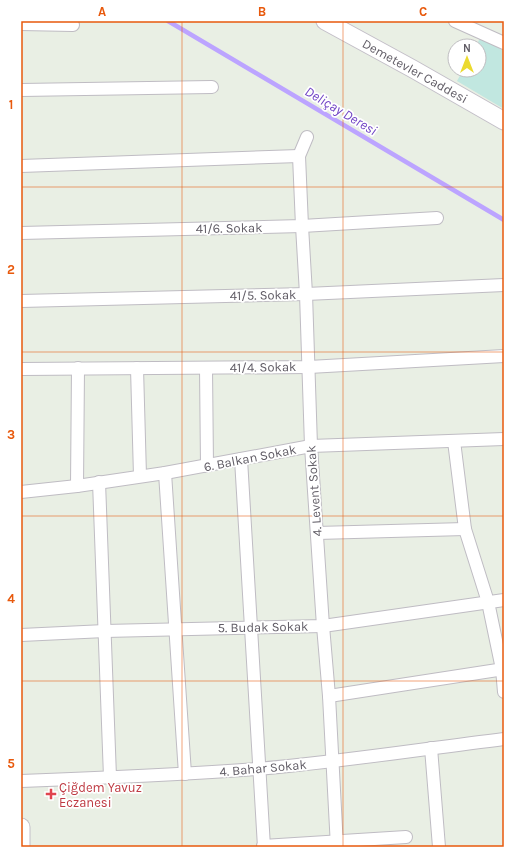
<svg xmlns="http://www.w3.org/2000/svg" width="525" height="868" viewBox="0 0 525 868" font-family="Karla,sans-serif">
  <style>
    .green { fill: #c1e7e0 }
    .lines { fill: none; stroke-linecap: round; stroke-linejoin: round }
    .stream { stroke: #bca4ff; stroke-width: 4.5 }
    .street-casing { stroke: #bfbcc3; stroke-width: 14 }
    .secondary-casing { stroke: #c3bfc8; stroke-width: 19 }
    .street { stroke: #fff; stroke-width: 12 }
    .secondary { stroke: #fff; stroke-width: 17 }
    .grid { fill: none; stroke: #e8590c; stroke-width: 1; stroke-opacity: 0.55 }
    .health-dot { fill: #e0444e; stroke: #fff; stroke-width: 1.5 }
    .labels { text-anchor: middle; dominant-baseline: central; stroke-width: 3.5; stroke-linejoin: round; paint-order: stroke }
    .street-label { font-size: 13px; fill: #605c65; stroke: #fff }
    .health-label { font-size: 13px; fill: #be3a42; stroke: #fff; text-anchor: start }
    .water-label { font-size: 14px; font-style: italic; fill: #7145c5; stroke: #fff }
    .neatline { fill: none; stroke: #e8590c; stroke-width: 1.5 }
    .grid-label { font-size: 13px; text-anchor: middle; font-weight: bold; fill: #e8590c }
  </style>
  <rect width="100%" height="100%" fill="#e9efe4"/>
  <polygon class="green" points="480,38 504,51 504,109 457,81 463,70 479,70 479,46 476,46"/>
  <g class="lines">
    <polyline class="stream" points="168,21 504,220"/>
    <defs>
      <g id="street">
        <polyline points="455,21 504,43"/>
        <polyline points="21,24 73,25"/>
        <polyline points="21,90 212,87"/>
        <polyline points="307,137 299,156 302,226 306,294 311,446 323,626 329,696 337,847"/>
        <polyline points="21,166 299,156"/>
        <polyline points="21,233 302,226 437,218"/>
        <polyline points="21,301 306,294 504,285"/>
        <polyline points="137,368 140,476"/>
        <polyline points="206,368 207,466"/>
        <polyline points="21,369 309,367 504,356"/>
        <polyline points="454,441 465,529 488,602 502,669 504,692"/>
        <polyline points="241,459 264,847"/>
        <polyline points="165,473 185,774"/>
        <polyline points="99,482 110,777"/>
        <polyline points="77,486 78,368"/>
        <polyline points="21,492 77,486 165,473 311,446 504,439"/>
        <polyline points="317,533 465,529"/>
        <polyline points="21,635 105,631 323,626 504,600"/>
        <polyline points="329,696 504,669"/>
        <polyline points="431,748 439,847"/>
        <path d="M21,781C100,778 179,775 257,769C340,762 422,749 504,739"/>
        <polyline points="263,846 406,837"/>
      </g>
      <g id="secondary">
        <polyline points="325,21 413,69 504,121"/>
        <polyline points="21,827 21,847"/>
      </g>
    </defs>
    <use href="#street" class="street-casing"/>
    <use href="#secondary" class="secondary-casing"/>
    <use href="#street" class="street"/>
    <use href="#secondary" class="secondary"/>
  </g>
  <path class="grid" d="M182,21V847M343,21V847M21,187H504M21,352H504M21,516H504M21,681H504"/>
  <path class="health-dot" d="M49 788h4v4h4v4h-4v4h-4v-4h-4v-4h4z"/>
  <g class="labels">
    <g class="street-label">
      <text transform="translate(415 71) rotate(29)">Demetevler Caddesi</text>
      <text transform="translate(229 228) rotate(-1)">41/6. Sokak</text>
      <text transform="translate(263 295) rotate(-1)">41/5. Sokak</text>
      <text transform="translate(263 367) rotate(-1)">41/4. Sokak</text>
      <text transform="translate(250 458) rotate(-11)">6. Balkan Sokak</text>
      <text transform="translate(314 491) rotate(-94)">4. Levent Sokak</text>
      <text transform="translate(263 627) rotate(-1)">5. Budak Sokak</text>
      <text transform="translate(263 768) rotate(-5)">4. Bahar Sokak</text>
    </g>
    <g class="health-label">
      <text x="59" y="787">Çiğdem Yavuz<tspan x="59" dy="15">Eczanesi</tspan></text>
    </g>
    <g class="water-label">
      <text transform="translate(341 111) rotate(31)">Deliçay Deresi</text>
    </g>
  </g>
  <rect width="525" height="868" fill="none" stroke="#ffffff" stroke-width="44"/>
  <g transform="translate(467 58)"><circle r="19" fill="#ffffff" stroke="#bfbec1"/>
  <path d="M0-3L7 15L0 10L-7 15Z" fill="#ebda2f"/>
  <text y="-6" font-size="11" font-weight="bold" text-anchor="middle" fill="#605c65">N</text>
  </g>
  <rect x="22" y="22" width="481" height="824" class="neatline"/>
  <g class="grid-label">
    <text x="102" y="16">A</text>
    <text x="262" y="16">B</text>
    <text x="423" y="16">C</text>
    <text x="11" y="109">1</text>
    <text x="11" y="274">2</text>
    <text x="11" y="439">3</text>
    <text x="11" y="603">4</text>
    <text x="11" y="768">5</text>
  </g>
</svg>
